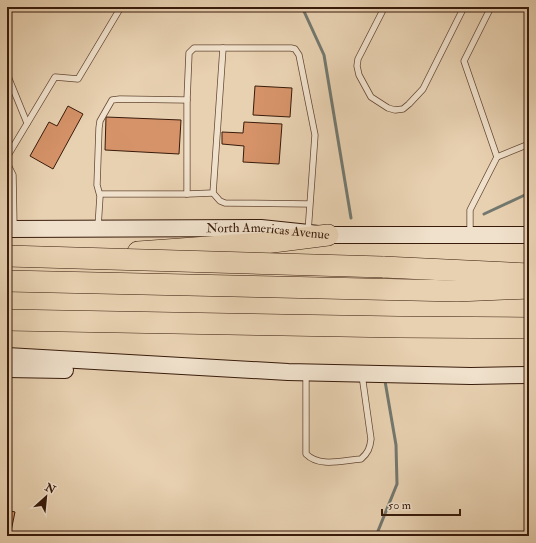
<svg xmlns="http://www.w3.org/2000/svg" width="536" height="543" viewBox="0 0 536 543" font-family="'IM FELL Double Pica',serif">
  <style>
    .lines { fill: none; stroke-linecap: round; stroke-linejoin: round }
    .stream { stroke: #72786f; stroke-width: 3 }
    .building { fill: #d69369; stroke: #381b0b }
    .lane-casing { stroke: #644834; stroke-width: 7 }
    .secondary-casing { stroke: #381b0b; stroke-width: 18 }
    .highway-casing { stroke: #381b0b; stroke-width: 22 }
    .lane { stroke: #f0e1cc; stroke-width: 5.5 }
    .secondary { stroke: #f0e1cc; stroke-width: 16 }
    .highway { stroke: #e8d1b1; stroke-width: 21 }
    .highway-bridge-casing { stroke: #381b0b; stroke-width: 22; stroke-linecap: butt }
    .highway-bridge { stroke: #e8d1b1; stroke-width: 21 }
    .labels { text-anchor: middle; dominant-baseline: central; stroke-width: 3; stroke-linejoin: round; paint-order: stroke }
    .street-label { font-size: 13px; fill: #381b0b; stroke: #f0e1cc }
  </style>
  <rect width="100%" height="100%" fill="#e8d1b1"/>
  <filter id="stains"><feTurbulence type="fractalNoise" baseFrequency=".005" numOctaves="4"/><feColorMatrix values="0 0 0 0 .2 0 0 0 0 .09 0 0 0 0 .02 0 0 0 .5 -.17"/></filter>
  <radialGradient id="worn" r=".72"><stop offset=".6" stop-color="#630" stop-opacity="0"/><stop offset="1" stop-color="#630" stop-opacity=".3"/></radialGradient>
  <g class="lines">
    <g class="stream">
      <polyline points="302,7 324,55 351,218"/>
      <polyline points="484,214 529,193"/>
      <polyline points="376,536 397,484 396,445 385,381"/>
    </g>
  </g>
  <g class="building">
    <polygon points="255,86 292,88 290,117 253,115"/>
    <polygon points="529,104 529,116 525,105"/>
    <polygon points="68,106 83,114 53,169 30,156 49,122 57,126"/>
    <polygon points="106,117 181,120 179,154 105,150"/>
    <polygon points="244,122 282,124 279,164 243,162 244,146 222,144 222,132 243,133"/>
    <polygon points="7,510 15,512 10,536 7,536"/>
  </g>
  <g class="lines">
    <defs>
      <g id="lane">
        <polyline points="383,7 382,12 358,59 357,66 359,75 371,97 388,108 395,110 403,109 409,104 423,89 464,7"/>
        <polyline points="491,7 464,61 497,157"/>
        <polyline points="7,74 27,123"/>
        <polyline points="7,157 55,77 78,79 121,7"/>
        <polyline points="7,163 13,175 14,229"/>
        <polyline points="100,194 187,194 187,100 189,53 194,48 223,48"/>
        <polyline points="187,194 213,193"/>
        <polyline points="98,227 100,196 97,185 99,128 100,121 112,100 120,99 187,100"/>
        <polyline points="308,232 315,135 299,55 295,49 291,48 223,48 213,193 220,201 225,203 310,204"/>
        <polyline points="470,233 470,210 497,157 529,144"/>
        <path d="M306,373V454C320,468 343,460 361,459C368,453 370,448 371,439L362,375"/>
      </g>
      <g id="secondary">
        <path id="s1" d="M7,229L261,228L328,235H529"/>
        <polyline points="7,356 288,372 471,376 529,375"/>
        <polyline points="7,369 65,370"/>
      </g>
      <g id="highway">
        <polyline points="138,252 265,243 328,235"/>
        <polyline points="383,267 529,274"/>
        <polyline points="7,281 457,291 529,288"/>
        <polyline points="7,320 399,327 529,328"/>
      </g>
    </defs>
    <use href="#lane" class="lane-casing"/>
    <use href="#secondary" class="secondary-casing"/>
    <use href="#highway" class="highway-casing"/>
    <use href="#lane" class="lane"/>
    <use href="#secondary" class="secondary"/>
    <use href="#highway" class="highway"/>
    <defs>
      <polyline id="highway-bridge" points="7,256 383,267"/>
    </defs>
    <use href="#highway-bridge" class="highway-bridge-casing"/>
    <use href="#highway-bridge" class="highway-bridge"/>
  </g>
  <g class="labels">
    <g class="street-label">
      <text stroke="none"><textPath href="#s1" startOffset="261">North Americas Avenue</textPath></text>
    </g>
  </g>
  <rect width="536" height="543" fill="none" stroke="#e8d1b1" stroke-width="24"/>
  <rect x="8" y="8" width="520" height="527" fill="none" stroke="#381b0b" stroke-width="2"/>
  <rect x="12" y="12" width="512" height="519" fill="none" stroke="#381b0b"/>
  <g transform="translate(46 497) rotate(27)" stroke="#f0e1cc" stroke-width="3" paint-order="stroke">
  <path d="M0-3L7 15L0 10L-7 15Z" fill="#381b0b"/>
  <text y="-6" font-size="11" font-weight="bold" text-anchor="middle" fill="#381b0b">N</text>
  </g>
  <path d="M382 509v6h78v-6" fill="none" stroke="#381b0b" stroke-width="2"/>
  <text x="388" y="509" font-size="12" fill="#381b0b" stroke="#f0e1cc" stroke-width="3" paint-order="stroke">50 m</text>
  <rect width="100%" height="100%" filter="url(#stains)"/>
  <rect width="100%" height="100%" fill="url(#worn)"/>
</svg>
